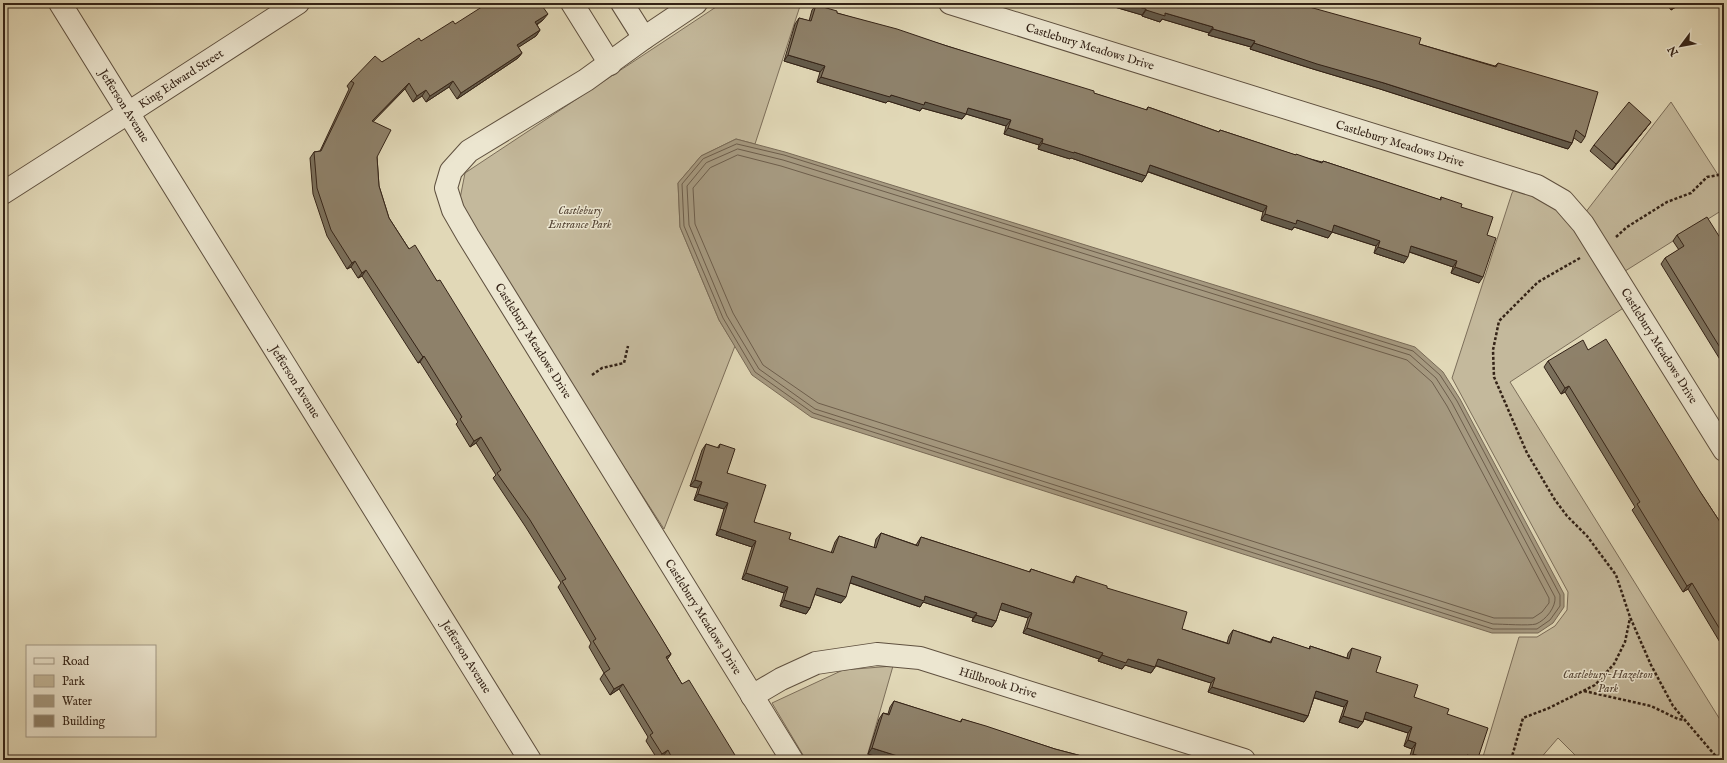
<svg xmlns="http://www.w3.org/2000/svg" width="1727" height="763" viewBox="0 0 1727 763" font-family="'IM FELL English',serif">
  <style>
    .green { fill: #c4b99c; stroke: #7c6e5a }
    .water { fill: #a69a81; stroke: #786a57 }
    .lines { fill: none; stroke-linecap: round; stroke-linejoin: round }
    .shore { stroke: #6d5e4c; stroke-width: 1 }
    .minor-casing { stroke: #5f503f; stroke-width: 24 }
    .tertiary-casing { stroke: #5f503f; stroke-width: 24 }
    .path { stroke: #342317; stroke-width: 2.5; stroke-dasharray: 3 2; stroke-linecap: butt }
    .minor { stroke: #ece6d0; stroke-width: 22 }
    .tertiary { stroke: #ece6d0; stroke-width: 22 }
    .wall { fill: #7a6f5b; stroke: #342317 }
    .shaded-wall { fill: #635a4a; stroke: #342317 }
    .building { fill: #8e816a; stroke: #342317 }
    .labels { text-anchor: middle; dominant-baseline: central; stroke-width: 3; stroke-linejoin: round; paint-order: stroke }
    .street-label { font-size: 12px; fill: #342317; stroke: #ece6d0 }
    .park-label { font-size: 12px; font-style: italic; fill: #584838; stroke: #ece6d0 }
  </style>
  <rect width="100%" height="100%" fill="#e1d8b7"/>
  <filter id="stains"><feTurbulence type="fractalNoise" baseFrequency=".005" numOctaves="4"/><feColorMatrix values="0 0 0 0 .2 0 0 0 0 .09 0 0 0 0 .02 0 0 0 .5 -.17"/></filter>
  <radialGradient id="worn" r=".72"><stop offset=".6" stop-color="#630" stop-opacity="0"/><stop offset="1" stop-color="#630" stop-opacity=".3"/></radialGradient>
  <g class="green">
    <polygon points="722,3 801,3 755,144 736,139 701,156 678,183 680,227 719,320 735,346 664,529 458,209 465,173"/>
    <polygon points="1671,102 1724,184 1724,209 1622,273 1585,213"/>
    <polygon points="1518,184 1533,190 1582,229 1628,305 1510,382 1724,726 1724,760 1580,760 1558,738 1539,760 1482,760 1519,637 1537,637 1555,626 1567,610 1568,592 1452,378 1512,193"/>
    <polygon points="893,666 866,760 806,760 772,703 843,670"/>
  </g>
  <polygon class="water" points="736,139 785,152 1415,347 1443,372 1460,399 1564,594 1564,607 1553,623 1538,633 1492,633 811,417 752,375 719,320 680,227 678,183 701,156"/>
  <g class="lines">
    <g class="shore">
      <polygon points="737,144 784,155 1413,351 1440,375 1457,401 1560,595 1560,606 1550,620 1537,629 1493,629 813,413 755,372 723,318 684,226 682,184 703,159"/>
      <path d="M738,149L783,160L1410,355L1436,378L1452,403L1555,597C1556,607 1546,620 1536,624C1529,626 1502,624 1493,624L815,409L759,369L727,316L689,225L687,186L706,163Z"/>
      <polygon points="738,155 781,166 1407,360 1432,382 1447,406 1549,598 1549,603 1542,612 1533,618 1494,618 818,403 763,365 733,313 695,224 693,188 710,168"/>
    </g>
    <defs>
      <g id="minor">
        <polyline points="572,3 610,64"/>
        <polyline points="622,3 644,38"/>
        <polyline points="696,3 644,38 586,80 469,151 451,171 446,188 453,210 468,236 792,760"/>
        <polyline points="950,3 1537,186 1563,201 1583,224 1724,450"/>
        <polyline points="3,193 128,113"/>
        <polyline points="752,696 781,679 816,663 877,654 920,658 1244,760"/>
      </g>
      <g id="tertiary">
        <polyline points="60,3 530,760"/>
        <polyline points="128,113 298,3"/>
      </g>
    </defs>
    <use href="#minor" class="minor-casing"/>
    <use href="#tertiary" class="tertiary-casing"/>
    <g class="path">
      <polyline points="1616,237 1627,227 1667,202 1691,193 1707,177 1724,174"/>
      <polyline points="1580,258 1538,282 1499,321 1493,350 1494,377 1527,453 1555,500 1567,516 1587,536 1616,575 1630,617 1651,665 1673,706 1719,760"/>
      <polyline points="592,375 602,368 624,363 628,346"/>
      <polyline points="1584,691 1651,706 1678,719 1685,720"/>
      <polyline points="1511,760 1523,718 1549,708 1595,685 1614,664 1625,642 1630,618"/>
    </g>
    <use href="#minor" class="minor"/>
    <use href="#tertiary" class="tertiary"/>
  </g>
  <g class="wall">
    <polygon points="1101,3 1295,3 1419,44 1495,66 1498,63 1585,137 1581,143 1574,138 1572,143 1568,149 1380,89 1313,69 1250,49 1251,47 1208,35 1209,33 1162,19 1160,22 1142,16 1142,15"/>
    <polygon points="1666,3 1682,3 1671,10"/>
    <polygon points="816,5 837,13 947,46 1146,110 1148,107 1219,132 1220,130 1295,155 1322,162 1323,161 1440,200 1441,197 1461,207 1487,235 1479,283 1451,273 1453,267 1409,252 1404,263 1374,253 1376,246 1332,232 1328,238 1294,227 1292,230 1261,220 1263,212 1148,172 1142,182 1071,158 1070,159 1038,149 1039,145 1004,134 1006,126 966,114 962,119 922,108 920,111 888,101 886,103 817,82 820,72 784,61 795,24 799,18 809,21 812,10"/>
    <polygon points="543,20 537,25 540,30 536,36 518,47 522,53 518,58 457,99 449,87 426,102 422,96 413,102 405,89 373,121 377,157 379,186 389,218 409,249 437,281 671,654 667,659 682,684 738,760 666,760 663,756 658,760 646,741 648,737 619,689 610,695 600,679 604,673 589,647 591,643 558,587 561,583 525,526 493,478 496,475 476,443 470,447 456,424 458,422 420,362 418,363 362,276 358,278 351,267 347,269 327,236 313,194 310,158 314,152 320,151 349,89 347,86 351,81 382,62 421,41"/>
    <polygon points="1647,127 1612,170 1590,151 1594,145"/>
    <polygon points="1677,235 1722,251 1724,254 1724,366 1661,264 1665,258 1679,250 1673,241"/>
    <polygon points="1588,350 1701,493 1724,528 1724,649 1688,589 1683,592 1632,510 1635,507 1565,392 1561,394 1544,367 1548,361"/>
    <polygon points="706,444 717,448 720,444 727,473 754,522 789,539 831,553 835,542 839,536 874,548 876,539 881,533 916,545 921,537 1029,572 1031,569 1072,583 1076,576 1107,588 1182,629 1227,643 1229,636 1233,630 1270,642 1273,637 1309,649 1310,646 1347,658 1348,653 1352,648 1376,672 1414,697 1447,714 1478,758 1476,760 1411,760 1409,759 1412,749 1404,746 1408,733 1364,719 1363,722 1358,728 1339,722 1344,707 1314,698 1308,716 1304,722 1208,692 1211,683 1156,666 1151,673 1125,665 1122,669 1098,661 1099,659 1023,633 1028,618 1000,609 996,621 992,627 972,621 973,618 923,602 920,607 850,583 841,603 815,594 810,608 806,614 780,606 784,593 742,579 752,547 716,535 724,509 694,500 698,488 690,486 702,450"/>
    <polygon points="894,701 960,722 962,719 1055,749 1097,760 887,760 868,754 879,719 883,713 888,714 890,707"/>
  </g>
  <g class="shaded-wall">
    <polygon points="1101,3 1125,3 1146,9 1142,15"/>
    <polygon points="1677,3 1682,3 1671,10 1675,4"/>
    <polygon points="1146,10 1165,13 1213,27 1209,33 1162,19 1160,22 1142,16"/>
    <polygon points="548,14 543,20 531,28 535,22"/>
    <polygon points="1213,29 1255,41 1251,47 1208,35"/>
    <polygon points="540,30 536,36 513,51 517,45"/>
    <polygon points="1254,43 1384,83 1572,143 1568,149 1380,89 1313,69 1250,49"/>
    <polygon points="522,53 518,58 457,99 461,93"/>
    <polygon points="788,55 825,66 820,72 784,61"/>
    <polygon points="821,77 891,95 925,102 968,108 1011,120 1006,126 966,114 962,119 922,108 920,111 888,101 886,103 817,82"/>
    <polygon points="453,81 449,87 426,102 430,96"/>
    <polygon points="409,83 405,89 368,127 372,121"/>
    <polygon points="426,90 422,96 413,102 417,96"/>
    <polygon points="1651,122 1647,127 1612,170 1616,164"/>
    <polygon points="1008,128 1043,139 1039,145 1004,134"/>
    <polygon points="1042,143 1074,152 1146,176 1142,182 1071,158 1070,159 1038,149"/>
    <polygon points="1150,165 1267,206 1263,212 1146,171"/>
    <polygon points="1265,214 1297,220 1334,225 1380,241 1376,246 1332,232 1328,238 1294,227 1292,230 1261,220"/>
    <polygon points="1411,246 1457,261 1453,267 1407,251"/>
    <polygon points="1378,247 1408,257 1404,263 1374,253"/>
    <polygon points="355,261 351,267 347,269 352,263"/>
    <polygon points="1455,267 1483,277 1479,283 1451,273"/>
    <polygon points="366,270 362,276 358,278 362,273"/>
    <polygon points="424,356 420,362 418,363 423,357"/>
    <polygon points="1569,386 1565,392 1561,394 1565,388"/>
    <polygon points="481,437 476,443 470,447 474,441"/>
    <polygon points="695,480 702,482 698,488 690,486"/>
    <polygon points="698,494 728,503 724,509 694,500"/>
    <polygon points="720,529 756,541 752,547 716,535"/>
    <polygon points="746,573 788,587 784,593 742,579"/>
    <polygon points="852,576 925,596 977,613 973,618 923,602 920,607 848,582"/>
    <polygon points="1692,583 1688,589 1683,592 1687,586"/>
    <polygon points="817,588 846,597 841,603 813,594"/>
    <polygon points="784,600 810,608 806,614 780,606"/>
    <polygon points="1002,603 1032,613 1028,618 998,609"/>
    <polygon points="976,615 996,621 992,627 972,621"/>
    <polygon points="1027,628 1103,653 1099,659 1023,633"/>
    <polygon points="671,654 667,660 666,657"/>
    <polygon points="1102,655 1128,659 1155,667 1151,673 1125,665 1122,669 1098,661"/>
    <polygon points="1158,659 1215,678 1211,683 1154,665"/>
    <polygon points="623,684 619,689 610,695 614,689"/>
    <polygon points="1212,687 1308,716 1304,722 1208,692"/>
    <polygon points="1316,691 1348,701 1344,707 1312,697"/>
    <polygon points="1366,712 1412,727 1408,733 1362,718"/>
    <polygon points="1343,716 1363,722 1358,728 1339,722"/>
    <polygon points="1408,740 1416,743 1412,749 1404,746"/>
    <polygon points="872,748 904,758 902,760 887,760 868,754"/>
    <polygon points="668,750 663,756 658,760 662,754"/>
    <polygon points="1413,754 1433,758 1440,760 1411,760 1409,759"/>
    <polygon points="1467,755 1478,758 1476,760 1463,760"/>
  </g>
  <g class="building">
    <polygon points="488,3 540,3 548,14 535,22 540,30 517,45 522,53 461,93 453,81 430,96 426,90 417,96 409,83 372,121 391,130 377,157 379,186 389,218 409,249 415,245 437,281 440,280 659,634 671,654 666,657 682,684 689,680 738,760 673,760 668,750 662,754 650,735 653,733 623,684 614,689 604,673 610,669 593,641 596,639 562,581 566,579 530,520 497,473 501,470 481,437 474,441 460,419 462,417 424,356 423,357 366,270 362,273 355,261 352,263 331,230 317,188 314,152 321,151 354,83 351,81 375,56 382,62 419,38 421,41 453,21 455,24"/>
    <polygon points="1125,3 1295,3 1421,38 1419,44 1496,67 1498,63 1598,92 1585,137 1576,130 1572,143 1384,83 1317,64 1254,43 1255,41 1213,29 1213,27 1165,13 1165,16 1146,10 1146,9"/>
    <polygon points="816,5 837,11 837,13 897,29 947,46 1081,87 1094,91 1094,93 1147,110 1148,107 1219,132 1220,130 1296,155 1296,154 1322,163 1323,161 1441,200 1441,197 1462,204 1461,207 1493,217 1487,235 1496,238 1483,277 1455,267 1457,261 1411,246 1408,257 1378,247 1380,241 1334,225 1332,232 1297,220 1296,224 1265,214 1267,206 1150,165 1146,176 1074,152 1074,153 1042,143 1043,139 1008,128 1011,120 968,108 966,114 925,102 924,105 891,95 890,97 821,77 825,66 788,55 799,18 811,21"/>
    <polygon points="1629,102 1651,122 1616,164 1594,145"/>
    <polygon points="1707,217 1724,244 1724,247 1721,249 1724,254 1724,354 1665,258 1684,246 1677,235"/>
    <polygon points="1606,339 1701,493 1724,528 1724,636 1692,583 1687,586 1637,504 1640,502 1569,386 1565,388 1548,361 1583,340 1588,350"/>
    <polygon points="706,444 719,448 720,444 735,449 727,473 766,485 754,522 791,533 789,539 833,553 839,536 876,548 881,533 918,546 921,537 1030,572 1031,569 1074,583 1076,576 1107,586 1107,588 1187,612 1182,629 1229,644 1233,630 1271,643 1273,637 1310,649 1310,646 1349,659 1352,648 1381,657 1376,672 1418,685 1414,697 1449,709 1447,714 1488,728 1478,758 1467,755 1465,760 1440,760 1433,758 1432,760 1413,754 1416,743 1408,740 1412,727 1366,712 1363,722 1343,716 1348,701 1316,691 1308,716 1212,687 1215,678 1158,659 1155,667 1128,659 1126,663 1102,655 1103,653 1027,628 1032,613 1002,603 996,621 976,615 977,613 925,596 924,601 852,576 846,597 817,588 810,608 784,600 788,587 746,573 756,541 720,529 728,503 698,494 702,482 695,480"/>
    <polygon points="894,701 961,722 962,719 986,726 1055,749 1097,760 903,760 904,758 872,748 883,713 889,715"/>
  </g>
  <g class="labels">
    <g class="street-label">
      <text transform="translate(1090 47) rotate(17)">Castlebury Meadows Drive</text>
      <text transform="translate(181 79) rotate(-33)">King Edward Street</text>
      <text transform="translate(124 106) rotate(58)">Jefferson Avenue</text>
      <text transform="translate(1400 144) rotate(17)">Castlebury Meadows Drive</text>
      <text transform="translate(533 341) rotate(58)">Castlebury Meadows Drive</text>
      <text transform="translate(1659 346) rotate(58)">Castlebury Meadows Drive</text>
      <text transform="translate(295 382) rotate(58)">Jefferson Avenue</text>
      <text transform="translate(703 617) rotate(58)">Castlebury Meadows Drive</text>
      <text transform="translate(466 657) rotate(58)">Jefferson Avenue</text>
      <text transform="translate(998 683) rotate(17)">Hillbrook Drive</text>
    </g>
    <g class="park-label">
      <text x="580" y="210">Castlebury<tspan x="580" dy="14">Entrance Park</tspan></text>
      <text x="1608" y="674">Castlebury-Hazelton<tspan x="1608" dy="14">Park</tspan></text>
    </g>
  </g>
  <rect width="1727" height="763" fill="none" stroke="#e1d8b7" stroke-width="16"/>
  <rect x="4" y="4" width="1719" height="755" fill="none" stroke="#342317" stroke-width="2"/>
  <rect x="8" y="8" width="1711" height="747" fill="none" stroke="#342317"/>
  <rect x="26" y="645" width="130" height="92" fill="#ece6d0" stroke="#a29886"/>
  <rect x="34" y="658" width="20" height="6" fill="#ece6d0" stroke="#a29886"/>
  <text x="62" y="665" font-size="12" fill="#342317">Road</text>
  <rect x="34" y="675" width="20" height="12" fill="#c4b99c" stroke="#a29886"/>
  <text x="62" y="685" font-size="12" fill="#342317">Park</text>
  <rect x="34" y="695" width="20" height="12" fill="#a69a81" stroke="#a29886"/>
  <text x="62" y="705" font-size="12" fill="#342317">Water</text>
  <rect x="34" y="715" width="20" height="12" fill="#8e816a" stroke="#a29886"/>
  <text x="62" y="725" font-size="12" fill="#342317">Building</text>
  <g transform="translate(1681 46) rotate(238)" stroke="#ece6d0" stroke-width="3" paint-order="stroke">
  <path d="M0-3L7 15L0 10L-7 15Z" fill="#342317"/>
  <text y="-6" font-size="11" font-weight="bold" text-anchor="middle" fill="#342317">N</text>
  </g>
  <rect width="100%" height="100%" filter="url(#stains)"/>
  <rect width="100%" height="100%" fill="url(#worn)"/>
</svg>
